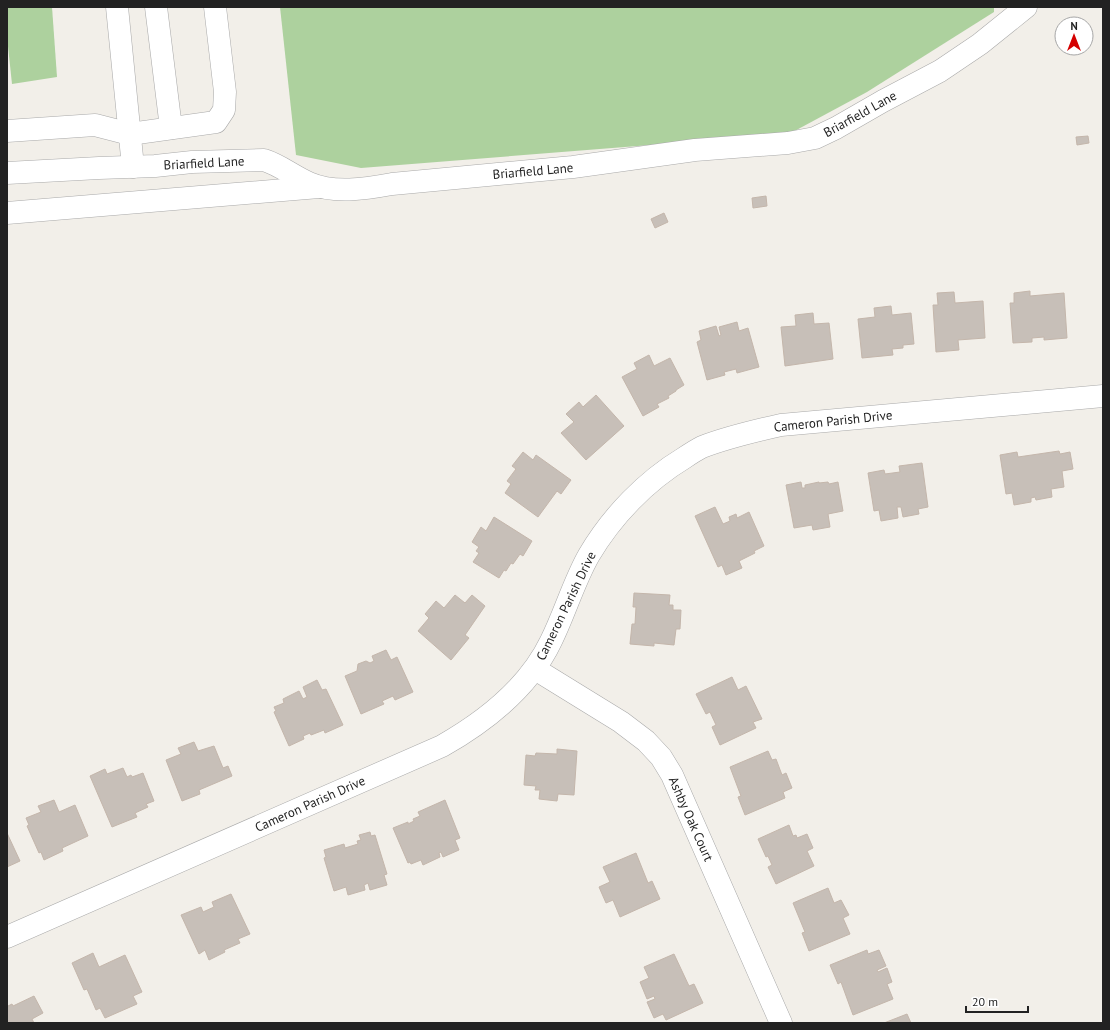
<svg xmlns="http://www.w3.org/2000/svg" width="1110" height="1030" viewBox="0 0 1110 1030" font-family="'PT Sans',sans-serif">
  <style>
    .forest { fill: #add19e }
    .building { fill: #c7bfb8; stroke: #c4b6ab }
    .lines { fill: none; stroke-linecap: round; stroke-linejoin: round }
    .minor-casing { stroke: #a9a9a9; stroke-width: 23 }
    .minor { stroke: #fff; stroke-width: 22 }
    .labels { text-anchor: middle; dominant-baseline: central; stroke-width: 4; stroke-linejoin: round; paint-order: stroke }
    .street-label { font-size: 13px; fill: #222; stroke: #fff }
  </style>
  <rect width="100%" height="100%" fill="#f2efe9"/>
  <g class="forest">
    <polygon points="7,7 52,7 57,77 12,84 7,37"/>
    <polygon points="280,7 994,7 994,12 867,92 789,134 361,168 296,155"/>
  </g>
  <g class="building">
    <polygon points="1088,136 1089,143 1077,145 1076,137"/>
    <polygon points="766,196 767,206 753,208 752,198"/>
    <polygon points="664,213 668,222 655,228 651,219"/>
    <polygon points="1030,291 1030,296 1064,293 1067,338 1044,340 1044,337 1032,338 1032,342 1013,343 1010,303 1014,303 1014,293"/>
    <polygon points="954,292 955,303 983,301 985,338 958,340 959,350 936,352 933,305 938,305 937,293"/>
    <polygon points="891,306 892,315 911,313 914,344 903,345 903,348 892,349 893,355 862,358 858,319 875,317 874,308"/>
    <polygon points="813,313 814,324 829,323 833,359 785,366 781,327 796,326 795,315"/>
    <polygon points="737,322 739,331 748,328 759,367 737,373 736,369 724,372 725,375 707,380 697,342 701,340 699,331 716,326 719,336 721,335 719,327"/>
    <polygon points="649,355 654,366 670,358 684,385 676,390 676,391 668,396 669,398 657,404 659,407 643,416 622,377 637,369 634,363"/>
    <polygon points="596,395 624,426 586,460 561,433 574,422 566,414 579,402 583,407"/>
    <polygon points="1059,451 1060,454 1070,452 1073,469 1062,471 1064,487 1051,489 1052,497 1036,500 1035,497 1031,498 1031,502 1014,505 1012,493 1006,494 1000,455 1017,452 1018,457"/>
    <polygon points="523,452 533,460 536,455 571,480 561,494 557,491 538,517 505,493 511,484 507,481 516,469 512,466"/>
    <polygon points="922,463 928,507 918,509 919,514 903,517 901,507 897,507 898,518 881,521 879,510 874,511 868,473 884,470 885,474 900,472 899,466"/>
    <polygon points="801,482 802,488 805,488 805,485 819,482 819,483 828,482 829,484 838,482 843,511 828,514 830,527 813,530 812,525 794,528 786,485"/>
    <polygon points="715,507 723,524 730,521 729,517 736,514 737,518 749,512 764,546 754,551 755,553 739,561 742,568 726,575 722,565 718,567 695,516"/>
    <polygon points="494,517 532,541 523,556 520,554 513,564 511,563 506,571 504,570 499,578 473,562 479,553 476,551 479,547 472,542 481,527 486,531"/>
    <polygon points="634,593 670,595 669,605 673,605 673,610 681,610 680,629 676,629 674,645 654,643 654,646 630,644 632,624 635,624 636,607 633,607"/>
    <polygon points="455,595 465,603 472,595 485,606 465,635 469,638 451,660 418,631 429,618 425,614 436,601 444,608"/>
    <polygon points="386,650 391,660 397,657 413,692 395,700 393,696 382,701 384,704 361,714 345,676 357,671 358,664 366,661 370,663 374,661 372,656"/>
    <polygon points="732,677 738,690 746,686 762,719 753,722 756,728 720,745 712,727 716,725 710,712 706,714 696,694"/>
    <polygon points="317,680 322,690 326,689 343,725 325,733 324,730 311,735 310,733 303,736 304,739 289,746 274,712 276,711 274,707 284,703 283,699 299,691 303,699 307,697 303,687"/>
    <polygon points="194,742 198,751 214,746 223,768 228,766 232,776 199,790 200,794 182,801 166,760 181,754 178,748"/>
    <polygon points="557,749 577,751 574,795 558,794 557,801 539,799 540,790 535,790 536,786 524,785 526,755 535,756 536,753 557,754"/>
    <polygon points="768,751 772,760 776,759 782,775 786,773 792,788 783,792 785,798 745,815 738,797 741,796 730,767"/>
    <polygon points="123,768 127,777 131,775 132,777 143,773 154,801 146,804 148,807 135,813 137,817 112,827 90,776 105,769 107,774"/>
    <polygon points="54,800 59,812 75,805 88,836 62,848 63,851 44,860 41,852 39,853 27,826 29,825 26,818 41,812 38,806"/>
    <polygon points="445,800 460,838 455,840 459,850 443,857 441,852 439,853 440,857 423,865 421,860 411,864 410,862 408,863 393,828 408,822 408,824 414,821 413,819 420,816 418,812"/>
    <polygon points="789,825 793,836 796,835 797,838 807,834 813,848 807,851 814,866 776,884 768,867 772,865 768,856 766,857 758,839"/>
    <polygon points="370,832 371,836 375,835 387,874 384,875 387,885 370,890 368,883 364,885 365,890 348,895 346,887 334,891 324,858 326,857 324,850 344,844 345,848 358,844 357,841 361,840 359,835"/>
    <polygon points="7,833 20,861 7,867"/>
    <polygon points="636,853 648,883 652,881 660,899 620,917 613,900 606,903 599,887 610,882 603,867"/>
    <polygon points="828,888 834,903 841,900 849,915 843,918 850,934 809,951 802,933 805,932 793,903"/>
    <polygon points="231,894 250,934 238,939 240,943 224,950 225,952 209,960 205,950 199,954 181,915 201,907 203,912 214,907 212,902"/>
    <polygon points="867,950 868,954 879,950 886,966 877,970 878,972 887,968 892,982 887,984 893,999 853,1015 841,982 838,984 830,965"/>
    <polygon points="93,953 99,967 125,955 142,992 133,996 137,1004 105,1018 100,1008 96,1010 87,989 84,990 72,963"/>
    <polygon points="674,954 689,986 694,984 703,1003 666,1020 663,1014 654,1018 647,1002 655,999 654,996 647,999 640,982 649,978 644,967"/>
    <polygon points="34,996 43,1013 32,1019 34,1023 7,1023 7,1005 8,1006 12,1004 13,1006"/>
    <polygon points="907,1014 911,1023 884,1023"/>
  </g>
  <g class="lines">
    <defs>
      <g id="minor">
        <polyline points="117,7 133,167"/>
        <polyline points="156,7 171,128"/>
        <polyline points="7,131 95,125 130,134 216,122 224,110 225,92 215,7"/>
        <path d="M7,173L99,168L155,166L192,162L264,160C280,165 293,176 309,183C334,194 365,189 392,184L573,167L695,150L788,143L815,138L836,128L883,101L940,71L980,44L1026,7"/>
        <polyline points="7,213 319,187"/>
        <polyline points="535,669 621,722 646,741 661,757 672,775 781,1023"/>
        <path d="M7,937L442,746C486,721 529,687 551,641C565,613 574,581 589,555C612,516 646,481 684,458C690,454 696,450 702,447C728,437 754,431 781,425L1103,396"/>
      </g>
    </defs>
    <use href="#minor" class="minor-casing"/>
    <use href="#minor" class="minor"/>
  </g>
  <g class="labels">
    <g class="street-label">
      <text transform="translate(860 114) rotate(-29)">Briarfield Lane</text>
      <text transform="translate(204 163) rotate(-3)">Briarfield Lane</text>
      <text transform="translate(533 171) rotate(-5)">Briarfield Lane</text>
      <text transform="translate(833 421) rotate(-6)">Cameron Parish Drive</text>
      <text transform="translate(566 606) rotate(-64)">Cameron Parish Drive</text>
      <text transform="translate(310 804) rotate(-24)">Cameron Parish Drive</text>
      <text transform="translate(691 819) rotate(66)">Ashby Oak Court</text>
    </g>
  </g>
  <rect width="1110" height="1030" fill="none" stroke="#222222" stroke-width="16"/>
  <g transform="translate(1074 36)"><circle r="19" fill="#ffffff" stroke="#a7a7a7"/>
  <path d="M0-3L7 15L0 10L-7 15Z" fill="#d40000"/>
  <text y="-6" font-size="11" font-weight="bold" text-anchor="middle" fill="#222222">N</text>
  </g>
  <path d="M966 1006v6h62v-6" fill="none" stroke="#222222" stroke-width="2"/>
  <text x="972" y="1006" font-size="12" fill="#222222" stroke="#ffffff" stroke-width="3" paint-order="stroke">20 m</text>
</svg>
